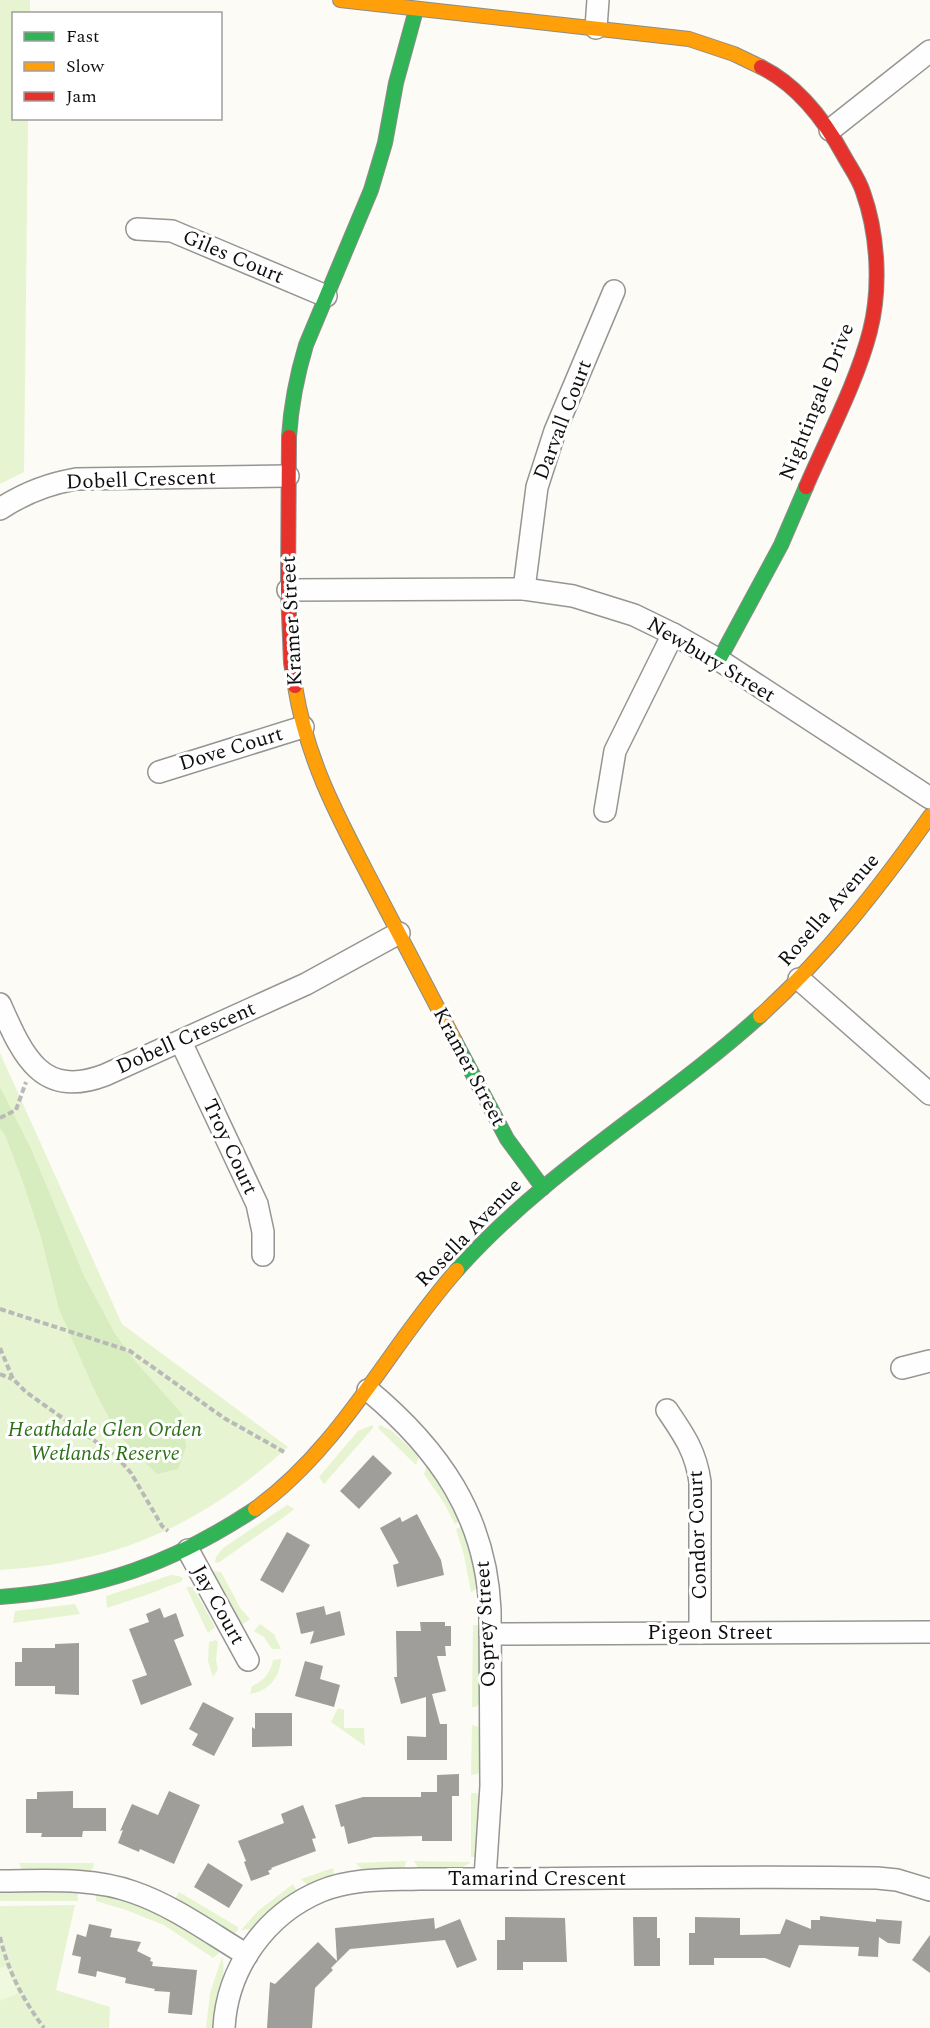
<svg xmlns="http://www.w3.org/2000/svg" width="930" height="2028" viewBox="0 0 930 2028" font-family="Spectral,serif">
  <style>
    .green { fill: #e7f4d2 }
    .forest { fill: #d7edbf }
    .pitch { fill: #f0f8dd }
    .building { fill: #a09e9a }
    .lines { fill: none; stroke-linecap: round; stroke-linejoin: round }
    .street-casing { stroke: #969593; stroke-width: 24 }
    .fast-casing { stroke: #8c8c89; stroke-width: 16 }
    .slow-casing { stroke: #8c8c89; stroke-width: 16 }
    .jam-casing { stroke: #8c8c89; stroke-width: 16 }
    .path { stroke: #b9b9b8; stroke-width: 4; stroke-dasharray: 6 3; stroke-linecap: butt }
    .street { stroke: #fffefe; stroke-width: 21 }
    .fast { stroke: #30b455; stroke-width: 14 }
    .slow { stroke: #ff9f0a; stroke-width: 14 }
    .jam { stroke: #e5322d; stroke-width: 14 }
    .labels { text-anchor: middle; dominant-baseline: central; stroke-width: 6; stroke-linejoin: round; paint-order: stroke }
    .street-label { font-size: 21px; fill: #0f0f0f; stroke: #fff }
    .park-label { font-size: 21px; font-style: italic; fill: #2c7017; stroke: #fff }
  </style>
  <rect width="100%" height="100%" fill="#fcfbf5"/>
  <g class="green">
    <polygon points="0,0 30,0 30,13 14,14 14,118 28,119 24,472 0,484"/>
    <path d="M0,1053L122,1324L288,1447C201,1525 117,1563 0,1570Z"/>
    <polygon points="373,1425 373,1428 324,1484 319,1477 358,1431"/>
    <polygon points="380,1425 392,1431 419,1456 416,1465 378,1428"/>
    <polygon points="427,1466 461,1520 455,1524 444,1503 424,1474"/>
    <polygon points="287,1505 294,1509 287,1515 218,1563 215,1562 216,1557 223,1548"/>
    <polygon points="463,1526 473,1559 478,1588 471,1592 464,1555 456,1529"/>
    <path d="M214,1571L221,1572L241,1609L250,1619L243,1624C230,1611 217,1589 214,1571Z"/>
    <polygon points="171,1575 179,1576 183,1578 182,1581 149,1594 107,1608 106,1596"/>
    <polygon points="193,1587 215,1627 208,1633 186,1587"/>
    <polygon points="75,1604 80,1614 13,1623 15,1611"/>
    <polygon points="260,1624 274,1634 281,1649 272,1649 264,1637 254,1631"/>
    <polygon points="473,1625 479,1625 480,1702 476,1707 472,1707"/>
    <polygon points="216,1640 218,1642 216,1660 218,1669 213,1677 208,1661 209,1642"/>
    <path d="M281,1659C280,1677 269,1691 250,1694L252,1686C264,1681 271,1672 273,1660Z"/>
    <polygon points="338,1708 344,1710 344,1728 364,1728 365,1746 331,1722"/>
    <polygon points="472,1725 480,1727 480,1771 478,1774 471,1775"/>
    <polygon points="471,1793 477,1793 480,1799 479,1852 474,1857 471,1857"/>
    <polygon points="406,1861 404,1870 362,1870 356,1863"/>
    <polygon points="414,1861 471,1862 460,1869 419,1869"/>
    <polygon points="19,1863 94,1863 93,1868 89,1872 22,1871"/>
    <polygon points="333,1868 334,1875 308,1885 301,1879"/>
    <polygon points="293,1884 297,1891 278,1905 252,1929 241,1930 258,1911"/>
    <polygon points="77,1891 78,1901 0,1901 0,1892"/>
    <polygon points="179,1892 238,1927 238,1930 235,1933 230,1932 175,1899"/>
    <path d="M96,1894C140,1900 176,1925 214,1947L219,1953L213,1958L164,1925L126,1910L96,1901Z"/>
    <polygon points="75,1905 56,1990 110,2007 109,2028 0,2028 0,1906"/>
    <path d="M222,1957C228,1981 215,2003 214,2028H206L210,1993Z"/>
  </g>
  <polygon class="forest" points="0,1087 32,1151 84,1276 115,1334 135,1361 182,1414 186,1447 178,1469 157,1474 135,1453 115,1430 92,1385 59,1309 41,1237 23,1182 5,1135 0,1128"/>
  <polygon class="pitch" points="6,1966 18,1993 0,2001 0,1968"/>
  <g class="building">
    <polygon points="373,1455 392,1473 359,1509 340,1491"/>
    <polygon points="417,1514 441,1560 444,1575 397,1587 393,1565 399,1563 380,1528 400,1517 402,1522"/>
    <polygon points="287,1532 310,1545 283,1593 260,1580"/>
    <polygon points="324,1606 326,1615 340,1611 345,1635 310,1644 314,1631 301,1634 296,1613"/>
    <polygon points="160,1608 164,1618 176,1613 184,1636 174,1640 192,1685 141,1705 132,1680 147,1675 129,1629 149,1622 146,1614"/>
    <polygon points="420,1622 445,1622 445,1626 451,1626 451,1646 445,1646 446,1656 437,1656 446,1691 432,1694 440,1724 447,1724 447,1760 407,1760 407,1736 426,1737 426,1697 401,1704 394,1677 397,1677 396,1631 421,1631"/>
    <polygon points="79,1643 79,1695 55,1694 55,1686 15,1686 15,1662 22,1662 22,1648 55,1648 55,1644"/>
    <polygon points="305,1661 323,1666 320,1679 340,1685 334,1707 295,1696"/>
    <polygon points="203,1702 234,1718 214,1756 192,1745 198,1734 189,1729"/>
    <polygon points="255,1713 292,1713 292,1746 252,1747 252,1727 255,1729"/>
    <polygon points="459,1774 459,1796 452,1796 452,1841 422,1841 422,1836 374,1837 348,1844 344,1826 341,1827 335,1805 363,1797 421,1797 421,1792 437,1792 437,1775"/>
    <polygon points="73,1791 73,1808 106,1808 106,1831 83,1831 82,1837 41,1837 42,1833 26,1833 26,1799 37,1799 37,1792"/>
    <polygon points="169,1791 200,1805 174,1864 140,1849 139,1852 118,1843 123,1830 120,1831 132,1804 158,1815"/>
    <polygon points="303,1805 316,1838 312,1839 316,1851 271,1868 272,1869 268,1871 270,1874 251,1881 244,1862 246,1861 238,1841 284,1823 281,1814"/>
    <polygon points="208,1863 243,1885 229,1908 194,1887"/>
    <polygon points="820,1916 876,1922 876,1919 902,1921 900,1944 888,1943 879,1937 878,1957 858,1956 859,1947 799,1945 790,1968 765,1958 714,1958 714,1965 689,1965 689,1933 695,1933 695,1917 740,1918 740,1935 780,1934 786,1919 811,1929 811,1920 820,1920"/>
    <polygon points="505,1917 565,1918 567,1962 523,1962 523,1970 497,1970 497,1940 505,1940"/>
    <polygon points="633,1917 657,1917 657,1938 660,1938 660,1966 634,1966"/>
    <polygon points="434,1918 435,1929 460,1919 477,1960 457,1968 445,1940 350,1949 331,1968 333,1970 315,1988 312,2028 267,2028 270,1982 275,1984 318,1942 337,1961 335,1928"/>
    <polygon points="89,1924 112,1929 110,1937 141,1942 137,1951 151,1958 150,1961 153,1962 152,1966 197,1970 192,2015 168,2013 170,1992 154,1991 155,1989 125,1983 126,1978 97,1971 96,1977 78,1973 81,1957 72,1955 77,1934 86,1937"/>
    <polygon points="930,1935 930,1973 912,1960"/>
  </g>
  <g class="lines">
    <defs>
      <g id="street">
        <polyline points="596,28 598,0"/>
        <polyline points="830,130 930,51"/>
        <polyline points="137,229 172,231 326,296"/>
        <path d="M0,509C24,493 47,484 76,479L288,476"/>
        <polyline points="524,589 537,487 555,431 614,291"/>
        <polyline points="288,590 524,589 573,596 634,615 673,634 719,660 930,798"/>
        <polyline points="159,772 303,727"/>
        <polyline points="605,811 615,751 673,634"/>
        <polyline points="799,979 930,1094"/>
        <path d="M0,1004C22,1053 40,1100 105,1075L306,984L399,933"/>
        <polyline points="181,1042 257,1204 263,1232 263,1255"/>
        <polyline points="902,1368 930,1361"/>
        <path d="M368,1390C439,1449 486,1516 490,1610L491,1786L485,1878"/>
        <path d="M667,1410C684,1435 696,1452 700,1482V1633"/>
        <polyline points="188,1550 248,1660"/>
        <polyline points="490,1634 930,1632"/>
        <path d="M0,1881C44,1881 91,1877 133,1892C174,1906 210,1933 247,1955"/>
        <path d="M224,2028C227,1968 266,1914 321,1891C353,1878 386,1880 419,1879C451,1879 483,1879 514,1879C635,1878 756,1876 877,1878L897,1880L930,1890"/>
      </g>
      <g id="fast">
        <path d="M289,437C291,405 297,375 306,345L371,190L385,143L396,83L416,10"/>
        <polyline points="719,660 781,545 806,487"/>
        <polyline points="455,1041 507,1139 543,1188"/>
        <path d="M457,1270C545,1171 662,1104 760,1016"/>
        <path d="M0,1597C99,1590 173,1563 255,1509"/>
      </g>
      <g id="slow">
        <polyline points="340,0 689,39 734,54 761,67"/>
        <path d="M295,686C307,762 340,821 375,888C402,939 428,990 455,1041"/>
        <path d="M760,1016C825,957 879,888 930,816"/>
        <path d="M255,1509C342,1446 387,1349 457,1270"/>
      </g>
      <g id="jam">
        <path d="M761,67C797,85 825,121 844,156C850,167 859,179 863,192C878,234 881,288 870,331C857,382 827,438 806,487"/>
        <polyline points="289,437 288,590 291,663 295,686"/>
      </g>
    </defs>
    <use href="#street" class="street-casing"/>
    <use href="#fast" class="fast-casing"/>
    <use href="#slow" class="slow-casing"/>
    <use href="#jam" class="jam-casing"/>
    <g class="path">
      <polyline points="0,1118 16,1110 26,1082"/>
      <polyline points="0,1309 130,1351 224,1418 286,1453"/>
      <polyline points="0,1348 13,1379 26,1392 116,1456 131,1473 162,1526 168,1531"/>
      <polyline points="0,1374 12,1379"/>
      <path d="M0,1937C8,1971 23,2000 44,2028"/>
    </g>
    <use href="#street" class="street"/>
    <use href="#fast" class="fast"/>
    <use href="#slow" class="slow"/>
    <use href="#jam" class="jam"/>
  </g>
  <g class="labels">
    <g class="street-label">
      <text transform="translate(233 257) rotate(23)">Giles Court</text>
      <text transform="translate(817 402) rotate(-68)">Nightingale Drive</text>
      <text transform="translate(563 420) rotate(-69)">Darvall Court</text>
      <text transform="translate(141 480) rotate(-2)">Dobell Crescent</text>
      <text transform="translate(292 621) rotate(-93)">Kramer Street</text>
      <text transform="translate(711 660) rotate(31)">Newbury Street</text>
      <text transform="translate(231 749) rotate(-17)">Dove Court</text>
      <text transform="translate(829 910) rotate(-49)">Rosella Avenue</text>
      <text transform="translate(186 1038) rotate(-24)">Dobell Crescent</text>
      <text transform="translate(469 1067) rotate(62)">Kramer Street</text>
      <text transform="translate(230 1147) rotate(65)">Troy Court</text>
      <text transform="translate(469 1233) rotate(-46)">Rosella Avenue</text>
      <text transform="translate(698 1535) rotate(-92)">Condor Court</text>
      <text transform="translate(218 1605) rotate(61)">Jay Court</text>
      <text transform="translate(486 1624) rotate(-93)">Osprey Street</text>
      <text x="710" y="1633">Pigeon Street</text>
      <text x="537" y="1879">Tamarind Crescent</text>
    </g>
    <g class="park-label">
      <text x="105" y="1430">Heathdale Glen Orden<tspan x="105" dy="24">Wetlands Reserve</tspan></text>
    </g>
  </g>
  <rect x="12" y="12" width="210" height="108" fill="#ffffff" stroke="#9f9f9f" stroke-width="1.5"/>
  <rect x="24" y="32" width="30" height="9" fill="#30b455" stroke="#9f9f9f" stroke-width="1.5"/>
  <text x="66" y="42" font-size="18" fill="#0f0f0f">Fast</text>
  <rect x="24" y="62" width="30" height="9" fill="#ff9f0a" stroke="#9f9f9f" stroke-width="1.5"/>
  <text x="66" y="72" font-size="18" fill="#0f0f0f">Slow</text>
  <rect x="24" y="92" width="30" height="9" fill="#e5322d" stroke="#9f9f9f" stroke-width="1.5"/>
  <text x="66" y="102" font-size="18" fill="#0f0f0f">Jam</text>
</svg>
